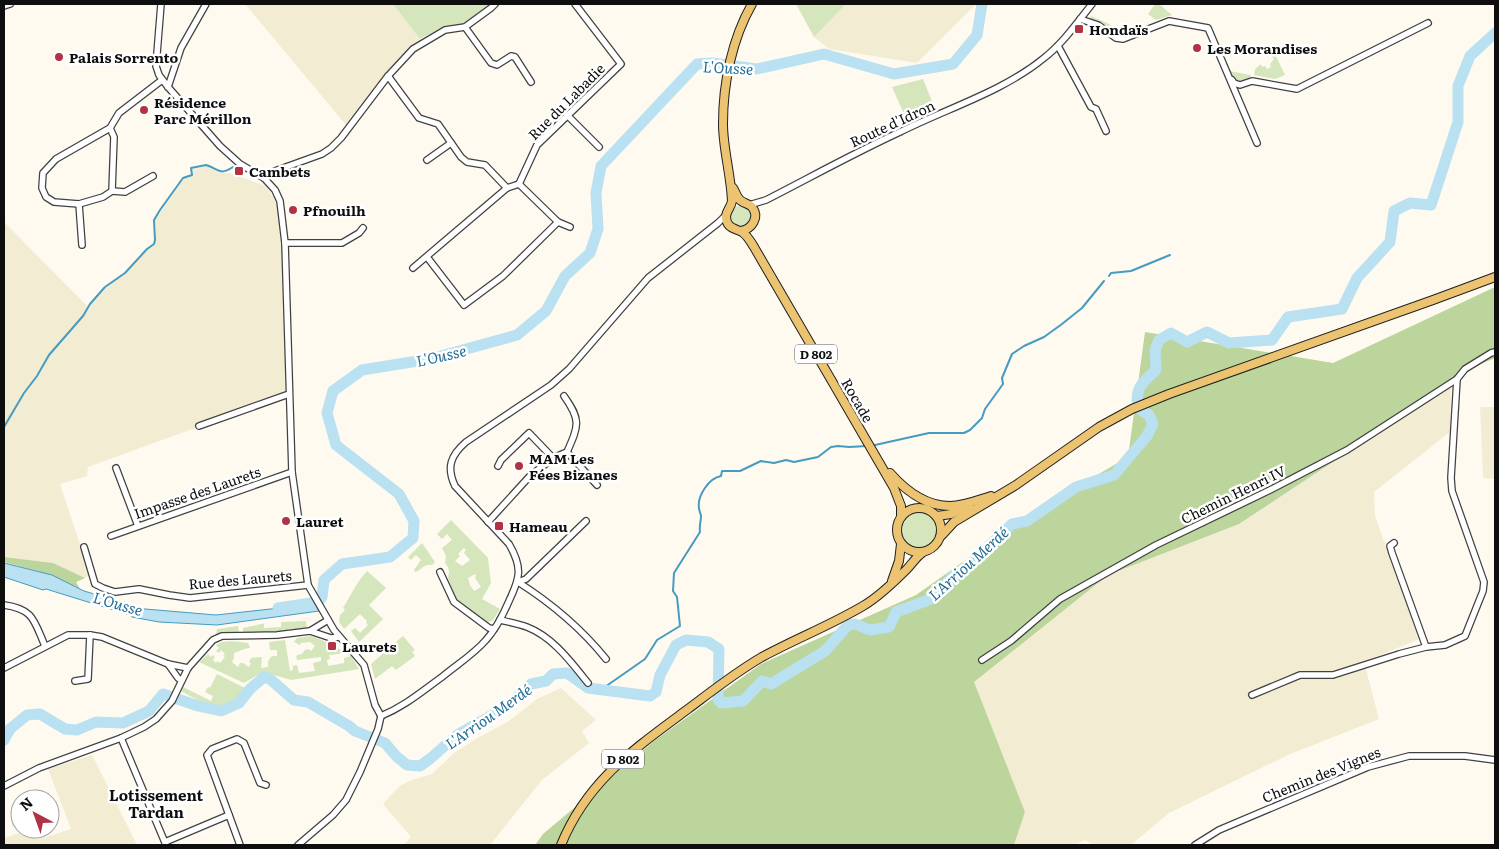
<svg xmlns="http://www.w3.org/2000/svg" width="1499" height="849" viewBox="0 0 1499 849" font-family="Literata,serif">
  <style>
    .farmland { fill: #f2ecd2 }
    .green { fill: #d5e5bc; fill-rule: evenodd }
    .forest { fill: #bbd59d }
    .water { fill: #b9e1f1; stroke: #469bc1 }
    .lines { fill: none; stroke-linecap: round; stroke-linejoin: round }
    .stream { stroke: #469bc1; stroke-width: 2 }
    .river { stroke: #b9e1f1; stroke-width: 11 }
    .minor-casing { stroke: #414141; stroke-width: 8 }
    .major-casing { stroke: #1f1f1f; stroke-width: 10 }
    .minor { stroke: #fff; stroke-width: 5.5 }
    .major { stroke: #ecc371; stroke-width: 8 }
    .poi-dot { fill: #b13244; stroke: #fff; stroke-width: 2 }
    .labels { text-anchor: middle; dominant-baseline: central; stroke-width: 5; stroke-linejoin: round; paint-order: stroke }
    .shield { fill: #fff; stroke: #565656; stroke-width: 1 }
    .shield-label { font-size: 12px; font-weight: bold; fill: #0e0e0e }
    .poi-label { font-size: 14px; font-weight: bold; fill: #0e0e0e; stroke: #fff; text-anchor: start }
    .street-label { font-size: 14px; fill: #0e0e0e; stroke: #fff }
    .water-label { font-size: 15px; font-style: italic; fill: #226d94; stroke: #fff }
    .neighbourhood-label { font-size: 15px; font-weight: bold; fill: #0e0e0e; stroke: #fff }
  </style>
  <rect width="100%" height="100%" fill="#fefaf0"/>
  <g class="farmland">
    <polygon points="245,4 393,4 420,39 405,53 346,125"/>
    <polygon points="846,4 976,4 917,63 829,49 814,37"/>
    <polygon points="206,166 220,173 230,173 265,186 275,199 280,221 282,243 286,399 284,398 187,431 88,467 87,476 60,484 90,575 85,578 53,563 4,557 4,428 25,393 41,372 49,356 82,317 94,300 114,281 126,273 148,248 154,245 156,239 155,220 184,179 192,175 192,168 196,169"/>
    <polygon points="4,222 87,306 82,316 49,355 40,370 21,397 4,426"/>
    <polygon points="1451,384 1450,432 1374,492 1375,516 1419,639 1364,662 1379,719 1288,755 1169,813 1131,845 1092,845 1085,840 1075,845 1014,845 1025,812 973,682 1108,575 1239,524"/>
    <polygon points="1480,407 1495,407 1495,479 1483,478"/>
    <polygon points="561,688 596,720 582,731 589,743 542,780 490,845 404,845 411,837 383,804 390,796 401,785 409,781 432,774 454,753 476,739 509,721 537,699"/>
    <polygon points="92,755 137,845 4,845 4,838 31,829 37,840 71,829 48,769"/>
  </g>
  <g class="green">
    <polygon points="393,4 492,4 463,26 440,28 420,39"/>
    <polygon points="796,4 846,4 814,37"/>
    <polygon points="1155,4 1159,4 1172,15 1156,20 1148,14"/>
    <polygon points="1091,16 1122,30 1120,34 1114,33 1101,24 1090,19"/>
    <polygon points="1272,48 1285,75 1275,79 1254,75 1255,69 1261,64 1262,67 1265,66 1267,69 1271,67 1270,64 1274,59 1271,55 1267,57 1265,52"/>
    <polygon points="1229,71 1251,75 1250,79 1237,81 1232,78"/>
    <polygon points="923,79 936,111 908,123 892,87"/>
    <circle cx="740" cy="217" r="11"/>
    <circle cx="919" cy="530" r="19"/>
    <path d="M451,520L488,558L491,583L482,599L500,609L493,620L487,623L456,600L448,578L449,572L448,567L445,563L446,556L442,548L452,540L447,534L442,539L437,534ZM464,548L466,550L464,553L470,560L462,566L455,561L460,556L458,554ZM475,574L476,576L475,578L481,587L474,591L470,585L468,578Z"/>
    <path d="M422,543L435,562L432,565C424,563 422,570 415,572L414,570L421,560L416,555L411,560L408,557Z"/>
    <path d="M367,571L386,588L369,605L383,619L359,642L351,631L355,628L360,633L368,625L366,622L367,621L360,614L344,629L339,622L340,615L345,610L343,608C351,595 357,582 367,571Z"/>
    <polygon points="306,621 307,629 276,632 243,633 243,628 266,623 264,624 264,628 281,627 281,622"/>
    <polygon points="238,626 239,633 216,635 217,629"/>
    <path d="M311,636L327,642L346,653L329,655L330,659L327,660L328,666L344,663V658L351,656L359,669L291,680L271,674L261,673L244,683L199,662L208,654L211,657L213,655L215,657L213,660L216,663L218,661L220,663L225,657L223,656L225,654L221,650L219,653L216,651L219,648L216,645C225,639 237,642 248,643L250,648C245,648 240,651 234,653V658L232,662L238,667L240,663H243L249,667L251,663L249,662L251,658L262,657L261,668L268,667V661L272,656H277V650H270L269,642L285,640L290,671L293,670V666L297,665L299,673L315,671L313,663L321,661V657L297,660L296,656L300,654L301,655L305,650L308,649L311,651L315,646L310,642L301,643L300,645L294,642L297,638Z"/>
    <polygon points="403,636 415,650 412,652 415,656 396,670 392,666 375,679 371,664"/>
    <path d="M217,674L245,688C242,692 239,697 236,700C219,715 196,699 181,691L183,687L211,701L213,696L205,692L208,687L210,688Z"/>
  </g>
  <g class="forest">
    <polygon points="1495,287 1495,358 1471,368 1451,384 1239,524 1108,575 974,682 1025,812 1014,845 535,845 543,834 654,741 761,664 916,595 1035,511 1128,457 1145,332 1333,363"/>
    <polygon points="4,557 53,563 85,578 76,582 80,589 48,574 4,562"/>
  </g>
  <polygon class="water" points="4,563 52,575 84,591 145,609 216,615 298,606 311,598 319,611 217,625 159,622 132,617 130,615 46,589 43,590 4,577"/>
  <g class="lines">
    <g class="stream">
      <polyline points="1109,276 1111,273 1131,271 1170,255"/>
      <path d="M4,427L24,393L37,376L49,355L83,316L90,304L105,287L125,273L147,249L154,244L155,240L154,220L160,210L183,178L192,175L191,168L206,165C219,169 219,176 233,167"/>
      <polyline points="875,445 929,433 964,433 970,430 982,418 985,409 1003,384 1002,378 1012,354 1024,346 1044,337 1062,324 1082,308 1104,281"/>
      <path d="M602,689L645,659L657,640L680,626L677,597L673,591L674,573L700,532C699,525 701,522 701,516C701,514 699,511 699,508C697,496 709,478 721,476L722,471H740L761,461L774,463L786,460L794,462L818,457L831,447L838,446L849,447L867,446"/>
    </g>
    <g class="river">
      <polyline points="278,608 318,602 322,597 324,580 342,564 390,557 413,538 414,521 399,494 336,445 327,413 333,391 362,370 430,359 517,335 546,311 565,276 590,253 598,229 596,193 601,166 697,64 712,63 757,69 824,54 894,74 953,64 977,35 982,4"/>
      <path d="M4,740L10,729L27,715L40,714L65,729L77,730L96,722L123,723L149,711L163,694L198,706L221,711L239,703L250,689L264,677L270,679L294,700L308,702L349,726L355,731L385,743L396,756L407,765L420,766L431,758L457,735L508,706L531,684L546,681L553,674L567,673L588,688L650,696L656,692L660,675L676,645L686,640L708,642L719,649L718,699L721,703L743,701L762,681L771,684L825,651L848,625L855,624L870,630L889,627L896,612L931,599L953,576L965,569L1012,524L1027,521L1076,487L1114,475L1147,436L1153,424L1149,415L1138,408C1134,388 1143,382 1156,370L1155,350L1159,340L1171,333L1187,342L1207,332L1229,343L1272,340L1288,317L1342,309L1357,278L1390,242L1394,211L1410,203L1431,205L1458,122V86L1470,56L1495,33"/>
    </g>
    <defs>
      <g id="minor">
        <polyline points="161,4 156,66 159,75 168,87 220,146 240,164 264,178 275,190 280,201 285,243 292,472 308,585 334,630 364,665 375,705 381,716"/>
        <polyline points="4,6 10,4"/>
        <polyline points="1080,19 1098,25 1116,38 1123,39 1169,21 1208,28 1257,143"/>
        <polyline points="465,27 491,63 497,65 511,56 515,57 531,82"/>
        <polyline points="1058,46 1091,107 1096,109 1106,131"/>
        <polyline points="388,76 419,118 438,124 461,157 467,162 485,165 507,188 519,184 558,222 570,227"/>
        <polyline points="1232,80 1234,83 1240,85 1252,81 1297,89 1428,23"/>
        <polyline points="168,87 181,48 206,4"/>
        <polyline points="567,115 599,147"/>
        <polyline points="110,128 114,137 112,191 103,197 79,204 54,202 46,197 42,188 43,173 56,159 110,128 119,113 162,80"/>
        <polyline points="427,160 451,143"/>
        <polyline points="264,178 272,172 322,154 331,148 341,138 388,76 413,49 445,30 465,27 491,8 495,4"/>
        <polyline points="519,184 537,145 621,64 575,4"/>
        <polyline points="112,191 125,192 153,176"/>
        <polyline points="79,204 82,245"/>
        <path d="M749,205L766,200C811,177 856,152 902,131C948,108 1004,91 1044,58C1063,43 1077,23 1092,4"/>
        <polyline points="285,243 342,243 359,233 363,228"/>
        <polyline points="427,257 464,305 503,276 558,222"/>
        <polyline points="413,268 507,188"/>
        <polyline points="199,426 289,394"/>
        <polyline points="567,452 597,485"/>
        <polyline points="498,466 501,460 529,433 553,458"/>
        <polyline points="116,468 138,526"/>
        <path d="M488,522L529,477L553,458L567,452C579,425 581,420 564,396"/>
        <polyline points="111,536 292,472"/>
        <polyline points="1394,543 1390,546 1392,553 1426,647"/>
        <polyline points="84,547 95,584 103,588 115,592 139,589 169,595 190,598 308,585"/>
        <polyline points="440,572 454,602 489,628 494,629"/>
        <path d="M518,582C551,603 581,628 606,659"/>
        <polyline points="518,582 526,579 586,521"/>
        <path d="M4,605C34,609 34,621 45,646"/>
        <path d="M500,620C509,622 519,624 527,627C553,637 571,662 588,683"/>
        <polyline points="310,631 331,638 339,637"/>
        <polyline points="982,660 1011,641 1060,599 1156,545 1270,490 1347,450 1457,379 1465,369 1491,353 1495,352"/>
        <polyline points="168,664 178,678 181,680"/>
        <polyline points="4,668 68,635 90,635 102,637 168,664 188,668"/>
        <polyline points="75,681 88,679 90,635"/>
        <polyline points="1252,695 1300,675 1333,675 1399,654 1426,647 1445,645 1465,636 1483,591 1484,582 1452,491 1451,478 1457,379"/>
        <path d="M381,716C405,706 421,692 442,677C456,665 473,655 486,640C496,629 503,615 509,601C520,578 523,568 509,544L455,486C446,467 451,455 466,442L551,385L569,369L648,278L718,223L726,215"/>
        <polyline points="121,738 166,845"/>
        <polyline points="4,786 39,768 121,738 144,727 156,719 172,701 188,668 213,640 222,636 277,635 310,631 328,620"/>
        <polyline points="229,815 207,755 212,749 237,739 244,743 260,783 266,785"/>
        <polyline points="165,842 229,815 240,845"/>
        <polyline points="298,845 333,815 346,800 360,772 378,729 381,716"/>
        <polyline points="1195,845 1219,830 1368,767 1409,756 1465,756 1495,760"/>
      </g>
      <g id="major">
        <path d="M752,4C732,39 723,83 723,124C723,149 731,175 732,201C731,207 727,210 726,216C726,228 734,228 742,232C747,235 751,242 754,247L894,488L901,506V517"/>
        <path d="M733,188C735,191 736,195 739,199C742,203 748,203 752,207C760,217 752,229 741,231"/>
        <path d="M890,473C905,490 926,506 950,506C964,506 978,500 991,496"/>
        <circle cx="919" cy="530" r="22"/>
        <polyline points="937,516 951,514 969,506"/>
        <polyline points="942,535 954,522 1016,485 1099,427 1132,409 1169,394 1433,300 1495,277"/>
        <polyline points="892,581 899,561 901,544"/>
        <path d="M561,845C587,781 634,749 688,709C712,691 736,672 762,657C795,639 831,625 863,606C877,598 895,581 907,569C912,564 916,557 922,553"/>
      </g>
    </defs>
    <use href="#minor" class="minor-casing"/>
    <use href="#major" class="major-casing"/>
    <use href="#minor" class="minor"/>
    <use href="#major" class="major"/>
  </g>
  <g class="poi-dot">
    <rect x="1074" y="24" width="10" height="10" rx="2.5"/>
    <circle cx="1197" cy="48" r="5"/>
    <circle cx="59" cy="57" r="5"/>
    <circle cx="144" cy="110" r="5"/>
    <rect x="234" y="166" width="10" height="10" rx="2.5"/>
    <circle cx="293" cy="210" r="5"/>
    <circle cx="519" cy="466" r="5"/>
    <circle cx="286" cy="521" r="5"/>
    <rect x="494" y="521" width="10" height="10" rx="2.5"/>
    <rect x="327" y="641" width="10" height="10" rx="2.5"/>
  </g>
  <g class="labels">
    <g class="shield">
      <rect x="795" y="344.5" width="42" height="19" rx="4"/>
      <rect x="602" y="749.5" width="42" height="19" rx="4"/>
    </g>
    <g class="shield-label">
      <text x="816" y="354">D 802</text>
      <text x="623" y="759">D 802</text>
    </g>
    <g class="poi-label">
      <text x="1089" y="29">Hondaïs</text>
      <text x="1207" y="48">Les Morandises</text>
      <text x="69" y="57">Palais Sorrento</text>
      <text x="154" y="102">Résidence<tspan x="154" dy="16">Parc Mérillon</tspan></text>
      <text x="249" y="171">Cambets</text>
      <text x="303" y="210">Pfnouilh</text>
      <text x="529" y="458">MAM Les<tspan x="529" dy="16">Fées Bizanes</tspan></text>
      <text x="296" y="521">Lauret</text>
      <text x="509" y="526">Hameau</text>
      <text x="342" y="646">Laurets</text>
    </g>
    <g class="street-label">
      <text transform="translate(566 101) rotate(-45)">Rue du Labadie</text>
      <text transform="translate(892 123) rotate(-25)">Route d'Idron</text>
      <text transform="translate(858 400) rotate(60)">Rocade</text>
      <text transform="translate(197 492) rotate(-19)">Impasse des Laurets</text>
      <text transform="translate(1233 494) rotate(-26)">Chemin Henri IV</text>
      <text transform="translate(240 579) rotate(-5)">Rue des Laurets</text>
      <text transform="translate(1321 774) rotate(-22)">Chemin des Vignes</text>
    </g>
    <g class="water-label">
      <text transform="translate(728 67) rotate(3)">L'Ousse</text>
      <text transform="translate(441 355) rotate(-13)">L'Ousse</text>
      <text transform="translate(968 563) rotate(-42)">L'Arriou Merdé</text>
      <text transform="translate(118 603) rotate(16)">L'Ousse</text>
      <text transform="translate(488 716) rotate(-35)">L'Arriou Merdé</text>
    </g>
    <g class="neighbourhood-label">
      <text x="156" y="794">Lotissement<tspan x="156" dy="17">Tardan</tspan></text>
    </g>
  </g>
  <rect width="1499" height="849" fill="none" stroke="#0e0e0e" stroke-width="10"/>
  <g transform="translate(35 814) rotate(319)"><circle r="24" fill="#ffffff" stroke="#9f9f9f"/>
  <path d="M0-4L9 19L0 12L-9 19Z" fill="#b13244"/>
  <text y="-8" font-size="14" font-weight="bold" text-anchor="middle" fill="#0e0e0e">N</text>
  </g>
</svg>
